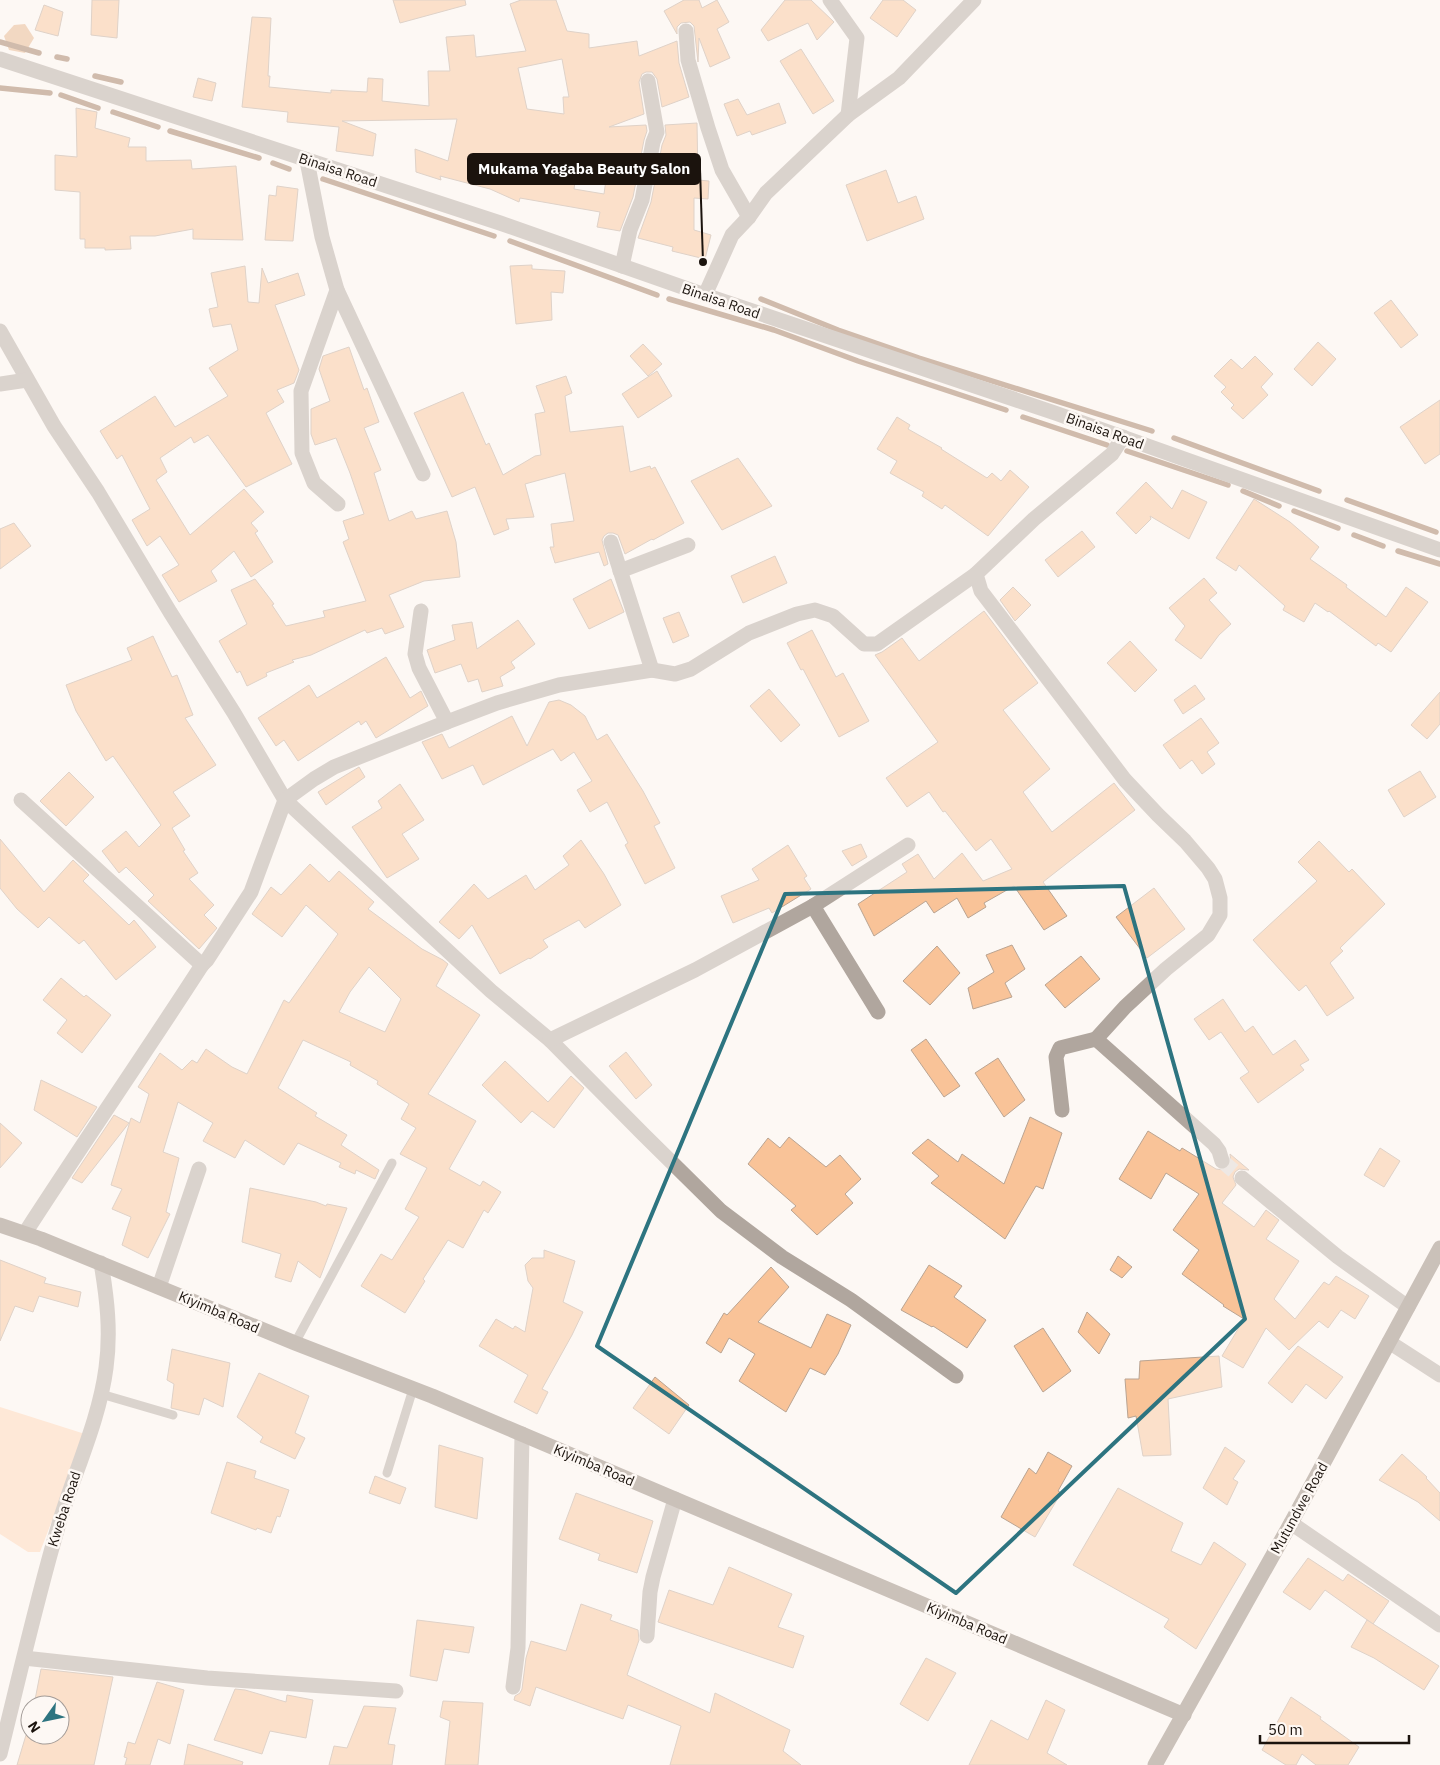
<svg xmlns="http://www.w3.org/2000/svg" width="1440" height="1765" viewBox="0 0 1440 1765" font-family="'IBM Plex Sans',sans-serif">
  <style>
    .green { fill: #ffd4b3 }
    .forest { fill: #e5b186 }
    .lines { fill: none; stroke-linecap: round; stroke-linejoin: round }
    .stream { stroke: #997254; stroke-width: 5.5 }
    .building { fill: #f9c398; stroke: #baa492; fill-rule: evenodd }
    .street-tunnel { stroke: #dbd6d1; stroke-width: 15; stroke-dasharray: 15 8; stroke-linecap: butt }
    .lane { stroke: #b0a69e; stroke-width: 9 }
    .street { stroke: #b0a69e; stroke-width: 15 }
    .secondary { stroke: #8c7e72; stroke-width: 15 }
    .marked { fill: none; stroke: #2d7480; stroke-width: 4; stroke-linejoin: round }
    .labels { text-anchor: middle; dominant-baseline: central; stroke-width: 5; stroke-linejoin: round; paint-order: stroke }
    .street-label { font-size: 14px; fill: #1b130d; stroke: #fdf8f4 }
    .leader { fill: none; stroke: #1b130d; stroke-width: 2 }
    .callout-dot { fill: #1b130d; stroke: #fdf8f4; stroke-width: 2 }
    .callout { fill: #1b130d; stroke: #1b130d; stroke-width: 2 }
    .callout-label { font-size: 15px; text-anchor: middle; font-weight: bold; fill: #fff }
  </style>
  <rect width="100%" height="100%" fill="#fdf8f4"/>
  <polygon class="green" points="0,1407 85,1434 40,1552 28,1552 0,1534"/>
  <polygon class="forest" points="25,24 34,38 25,53 9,50 4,36 14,25"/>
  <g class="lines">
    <g class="stream">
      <polyline points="0,42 39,53"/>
      <polyline points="57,57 67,59"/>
      <polyline points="95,76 121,82"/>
      <polyline points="0,88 50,93"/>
      <polyline points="61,95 98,108"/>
      <polyline points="113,112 158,127"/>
      <polyline points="170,131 259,158"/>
      <polyline points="273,163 289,169"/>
      <polyline points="323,179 494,236"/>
      <polyline points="510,241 657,295"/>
      <polyline points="669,299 774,330 858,361 1006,410"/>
      <polyline points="761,299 838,330 919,358 1152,431"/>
      <polyline points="1023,417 1107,445"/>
      <polyline points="1174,438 1319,491"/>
      <polyline points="1127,451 1228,485"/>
      <polyline points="1243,491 1279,506"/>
      <polyline points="1347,500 1436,532"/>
      <polyline points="1294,511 1338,528"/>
      <polyline points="1354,535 1383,546"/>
      <polyline points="1398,551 1440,564"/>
    </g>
  </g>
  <g class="building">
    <polygon points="92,0 119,0 117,38 91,35"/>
    <polygon points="393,0 465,0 466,5 400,23"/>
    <path d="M521,0H556L567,31L589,34V48L637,41L639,56L677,41L679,63L689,97L662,107L657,79L652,72H646L642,74L639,82L644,114L609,127L646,125L647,131L644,140L633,197L620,231L597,227L600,212L520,198L519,202L490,189L440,176L441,180L416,172L415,149L448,161L457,119L342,121L376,134L373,156L336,151L339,127L287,122L288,112L242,107L252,17L271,18L268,76H270L269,87L331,93V90L367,92L368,78L383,79L382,101L429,106L428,71H450L446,37L474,35L476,57L526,51L510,4ZM562,59L569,97H563L564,114L527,109L518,68ZM579,156L608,165L604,194L574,189Z"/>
    <polygon points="684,0 699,0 702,8 717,0 729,22 717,29 730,58 710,67 699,38 698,62 694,26 690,22 681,23 677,27 677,34 664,11"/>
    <polygon points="785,0 811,0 834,22 817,40 808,23 768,41 761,30"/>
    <polygon points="883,0 903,0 916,10 897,37 870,18"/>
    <polygon points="44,5 63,12 58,36 35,30"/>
    <polygon points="801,49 834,101 813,114 780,61"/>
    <polygon points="198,78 216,83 212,101 193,97"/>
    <polygon points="738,99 747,115 779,103 786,123 752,135 750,131 737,136 724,104"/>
    <polygon points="76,108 97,112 95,128 130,138 128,147 146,147 146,161 191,160 192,169 236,166 243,240 193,239 193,229 155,236 130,236 131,249 105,250 105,248 85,248 85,239 80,239 80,192 55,190 55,155 77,157"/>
    <polygon points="697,123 698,180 709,181 708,199 694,198 694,230 711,235 705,259 672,251 673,247 638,238 651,202 662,145 666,135 665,125"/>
    <polygon points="886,170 898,203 916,196 924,219 867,241 846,185"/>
    <polygon points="277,186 298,189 293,241 265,240 269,195 276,196"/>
    <polygon points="532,265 532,269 565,271 563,293 551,292 552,320 516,324 510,266"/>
    <polygon points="245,266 248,302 259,303 262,268 268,283 298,273 305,295 275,305 299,370 294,383 277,390 284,402 266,413 292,464 246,487 208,435 194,443 191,437 160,458 167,472 156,480 190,535 244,489 264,512 251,523 258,531 255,533 273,562 251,577 234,551 211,571 217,581 179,602 162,575 179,565 160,536 147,546 132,520 150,509 122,455 117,459 100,431 155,396 175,427 228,396 209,368 238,350 231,324 213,327 209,309 218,307 211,273"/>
    <polygon points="1391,300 1418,335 1401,348 1374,313"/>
    <polygon points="1318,342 1336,359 1312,386 1294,369"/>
    <polygon points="643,344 662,364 648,376 630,356"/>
    <polygon points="349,347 364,390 367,388 379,422 364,428 381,470 374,473 389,521 412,511 416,519 447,511 456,542 460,577 424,581 389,595 404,627 385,634 382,628 367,633 365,630 311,655 292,660 294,662 266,673 267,676 247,686 240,671 237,673 219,641 247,624 231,590 255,579 274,604 272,605 286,626 325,617 323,611 366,601 343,542 349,539 343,521 364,514 350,473 336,438 315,445 311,434 311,409 330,401 319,369 323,356"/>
    <polygon points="1255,356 1273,374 1261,387 1268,395 1243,419 1231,408 1234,405 1221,392 1226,387 1214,376 1231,359 1242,369"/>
    <polygon points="657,371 672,396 638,418 622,394"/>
    <polygon points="566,376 572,393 565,396 570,432 623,426 630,472 650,466 651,469 655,467 684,523 653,540 652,539 625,554 618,535 613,533 608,533 604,536 602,540 608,564 604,566 599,552 555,563 550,547 554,547 551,524 574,521 565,473 525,484 534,517 506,519 509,529 494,535 475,487 452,497 414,413 463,392 486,445 489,443 503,475 535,456 541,455 535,414 545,412 536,386"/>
    <polygon points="1440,400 1440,454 1425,464 1400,427"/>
    <polygon points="897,417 910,425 908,429 942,448 941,449 987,478 992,473 1001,481 1010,470 1029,487 988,536 945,505 942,509 922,496 924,492 890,473 897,461 877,449"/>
    <polygon points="738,458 772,506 722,530 691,481"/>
    <polygon points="1146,482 1172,509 1182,490 1207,502 1189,539 1150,516 1151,519 1136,534 1116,513"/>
    <polygon points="1254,499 1290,522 1319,547 1310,559 1347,585 1346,587 1386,617 1406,587 1428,602 1391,652 1378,643 1376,646 1329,611 1328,612 1315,603 1304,622 1283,610 1285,606 1239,565 1236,571 1216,558"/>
    <polygon points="14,523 31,546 0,569 0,529"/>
    <polygon points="1082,531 1095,547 1058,577 1045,560"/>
    <polygon points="775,556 787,583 743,603 731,576"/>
    <polygon points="1204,578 1217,593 1209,600 1231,624 1219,635 1201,659 1175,640 1185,626 1169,608"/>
    <polygon points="611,579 624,612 589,629 573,599"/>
    <polygon points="1013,587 1031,605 1015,621 1000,600"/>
    <polygon points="984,611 1038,683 1003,710 1050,769 1023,792 1052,832 1114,783 1135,810 1043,882 1067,916 1044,930 1014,886 984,903 986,907 968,918 957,898 934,913 926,901 874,936 858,904 907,872 902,864 918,854 934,879 962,853 983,881 1012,869 991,839 976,851 945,811 943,812 929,792 907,807 886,778 938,742 875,655 882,652 902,638 919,661"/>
    <polygon points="679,612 689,636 673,643 663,618"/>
    <polygon points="518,620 535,644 511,662 515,668 500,677 503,686 482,692 478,679 468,682 461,664 435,673 427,650 455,640 452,625 472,622 477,649"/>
    <polygon points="812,630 836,677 843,673 869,721 839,737 803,669 801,670 787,643"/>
    <polygon points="153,636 172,677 177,675 193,715 185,718 216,765 173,792 190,816 172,828 185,850 183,851 198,873 189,879 214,905 204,915 217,928 199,949 148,901 154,895 126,867 119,873 102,851 126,831 139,847 161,825 113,756 106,761 76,711 66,685 132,660 127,648"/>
    <polygon points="1130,641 1157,670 1135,692 1107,663"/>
    <polygon points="386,657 410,698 421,691 428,706 376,738 366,721 361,725 359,721 298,761 284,740 276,746 258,718 309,685 317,698"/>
    <polygon points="1195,685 1205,699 1183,714 1174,700"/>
    <polygon points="769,689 800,725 781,742 750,706"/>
    <polygon points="1440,692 1440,724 1427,739 1411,725"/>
    <polygon points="559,700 571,705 585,716 597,740 607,734 643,791 660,823 654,826 675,868 645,884 625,845 628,843 607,802 590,812 577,790 592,781 574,752 561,761 553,749 483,785 473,765 442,779 422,742 442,734 449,748 512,716 527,746 549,702"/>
    <polygon points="1201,718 1219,743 1207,752 1215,764 1202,774 1192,760 1180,769 1163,745"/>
    <polygon points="359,767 365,777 326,805 318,792"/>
    <polygon points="1420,771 1436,797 1404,817 1388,790"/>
    <polygon points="69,772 94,797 66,826 40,801"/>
    <polygon points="400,784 424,820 402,834 419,859 387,878 352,827 382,808 378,801"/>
    <polygon points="0,839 44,892 73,860 89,875 83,881 129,925 134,920 156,947 116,980 84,940 79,944 49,917 38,928 17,909 0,888"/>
    <polygon points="581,840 604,874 621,905 585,928 579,920 543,940 548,947 530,959 529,958 500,974 472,925 459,939 439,922 474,884 488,899 526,875 535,890 569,865 563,856"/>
    <polygon points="1319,841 1349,872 1352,869 1385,904 1340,948 1343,951 1330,963 1354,998 1327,1016 1306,985 1299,991 1253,940 1317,881 1298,862"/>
    <polygon points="861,844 867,857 852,866 842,851"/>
    <polygon points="788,845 807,876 804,878 811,889 772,913 769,908 733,923 721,896 759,880 752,869"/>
    <path d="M310,864L329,882L339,871L374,902L368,909L422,949L443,960L448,964L436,986L480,1015L428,1094L476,1121L449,1169L480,1186L483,1181L501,1192L488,1213L484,1210L463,1248L448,1240L423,1279L425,1281L405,1313L361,1286L381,1254L392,1260L419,1217L405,1209L427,1168L400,1154L416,1128L401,1119L409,1104L377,1084L378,1081L350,1065L351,1062L303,1040L278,1088L317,1113L315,1116L347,1135L341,1145L379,1170L375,1179L356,1170L355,1174L339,1167L341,1163L298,1143L284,1165L245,1140L235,1158L203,1141L213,1123L178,1102L163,1152L179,1158L166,1212L170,1214L148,1258L122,1245L131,1217L112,1209L122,1189L111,1185L131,1118L140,1123L149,1094L138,1087L160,1053L182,1070L192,1060L197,1063L206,1049L232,1067L247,1074L284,1000L289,1003L338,934L306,905L282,937L252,914L271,887L281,895ZM369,967L401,999L385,1032L339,1012L350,992Z"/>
    <polygon points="1154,888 1185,929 1147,958 1116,917"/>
    <polygon points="1012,945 1025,969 1005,983 1012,997 973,1009 968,988 994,972 986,955"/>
    <polygon points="937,946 960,973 930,1005 903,981"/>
    <polygon points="1081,956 1100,979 1065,1008 1045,985"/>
    <polygon points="61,978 84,997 86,995 111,1015 82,1053 57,1033 67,1020 43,1000"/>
    <polygon points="1223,999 1245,1032 1253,1026 1273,1055 1295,1040 1309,1060 1300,1065 1304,1070 1258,1103 1240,1078 1249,1072 1221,1032 1209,1040 1194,1019"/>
    <polygon points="926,1039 960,1086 944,1097 911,1050"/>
    <polygon points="626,1052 652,1085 636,1099 609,1066"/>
    <polygon points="998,1058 1025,1100 1004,1117 975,1073"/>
    <polygon points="505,1061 548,1102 571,1076 584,1088 554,1128 532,1111 521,1123 482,1085"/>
    <polygon points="41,1080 97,1107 77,1137 34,1110"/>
    <polygon points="114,1115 129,1123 82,1183 72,1178"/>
    <polygon points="1030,1117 1062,1133 1043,1189 1036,1186 1005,1239 931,1183 939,1176 912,1153 928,1139 958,1162 962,1154 1004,1184"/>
    <polygon points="0,1123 22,1143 0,1168"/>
    <polygon points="1148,1131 1180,1151 1182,1148 1216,1169 1224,1170 1229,1167 1231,1163 1230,1154 1249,1170 1239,1169 1235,1172 1233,1177 1236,1185 1222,1203 1254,1227 1266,1210 1279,1220 1266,1239 1299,1261 1274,1299 1295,1319 1324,1282 1329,1285 1336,1276 1369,1296 1355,1319 1341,1310 1328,1328 1319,1321 1289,1350 1266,1328 1243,1368 1222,1356 1244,1319 1223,1306 1224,1305 1182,1274 1199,1250 1173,1230 1199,1194 1166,1173 1151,1199 1119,1179"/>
    <polygon points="789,1137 826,1167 840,1155 861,1179 845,1194 853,1203 817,1235 791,1210 796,1206 748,1164 768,1138 780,1148"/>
    <polygon points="1380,1148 1400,1161 1384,1187 1364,1175"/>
    <polygon points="250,1188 316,1202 326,1206 327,1204 347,1208 320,1278 298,1261 291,1282 275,1277 281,1254 242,1242"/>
    <polygon points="544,1250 575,1261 563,1302 583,1312 572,1335 542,1389 548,1392 537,1414 514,1402 528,1375 479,1346 496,1319 513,1329 515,1326 525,1332 533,1288 528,1281 525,1265 532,1258 544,1258"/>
    <polygon points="1118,1256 1132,1267 1122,1278 1110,1270"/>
    <polygon points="0,1260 46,1278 44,1283 81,1292 78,1307 39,1296 33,1312 15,1306 0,1341"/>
    <polygon points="929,1265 962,1286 954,1297 986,1320 967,1348 933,1326 932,1327 901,1310"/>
    <polygon points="771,1267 789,1287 758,1322 811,1348 827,1314 851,1325 838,1354 825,1375 810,1368 786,1412 739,1381 755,1354 729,1338 721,1353 706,1343 724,1313 727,1315"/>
    <polygon points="1087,1312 1110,1334 1099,1354 1078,1332"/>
    <polygon points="1043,1328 1071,1371 1043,1392 1014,1346"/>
    <polygon points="1298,1346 1343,1377 1326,1399 1306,1384 1292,1403 1268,1383"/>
    <polygon points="172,1349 230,1363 223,1407 204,1398 199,1415 171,1408 174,1384 167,1380"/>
    <polygon points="1219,1356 1222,1387 1168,1399 1171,1455 1143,1456 1136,1416 1128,1418 1125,1379 1139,1379 1140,1361"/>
    <polygon points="259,1373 309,1396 295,1433 305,1438 295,1459 260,1442 263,1437 237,1417"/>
    <polygon points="655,1377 689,1405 669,1434 633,1408"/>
    <polygon points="439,1445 483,1458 477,1519 435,1507"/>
    <polygon points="1225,1447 1245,1461 1233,1479 1238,1482 1227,1505 1203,1488"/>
    <polygon points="1048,1452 1072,1466 1058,1491 1061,1493 1035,1537 1001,1517 1029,1468 1036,1474"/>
    <polygon points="1402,1454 1427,1477 1426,1478 1440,1493 1440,1521 1418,1502 1379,1480"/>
    <polygon points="227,1462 256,1471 254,1478 289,1490 280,1517 277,1516 271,1533 257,1528 256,1530 211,1513"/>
    <polygon points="375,1476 406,1488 400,1504 369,1493"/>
    <polygon points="1118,1488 1183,1523 1171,1551 1201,1565 1214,1542 1246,1564 1196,1649 1164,1627 1169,1619 1073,1565"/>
    <polygon points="576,1493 653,1521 637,1573 598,1560 600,1554 559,1539"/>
    <polygon points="1308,1558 1343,1581 1348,1574 1389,1601 1373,1624 1325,1590 1310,1610 1283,1592"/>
    <polygon points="729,1567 792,1594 778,1627 804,1636 793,1668 658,1622 669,1590 713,1605"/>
    <polygon points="581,1604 612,1615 610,1620 638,1630 639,1640 627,1675 710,1713 715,1693 790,1730 783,1751 801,1765 670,1765 681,1726 628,1705 623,1719 536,1687 530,1706 514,1700 515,1696 520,1693 522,1689 526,1658 531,1641 566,1651"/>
    <polygon points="417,1620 474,1627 469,1653 444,1649 437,1681 410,1676"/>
    <polygon points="1367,1620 1439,1666 1424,1690 1374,1658 1351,1647"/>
    <polygon points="926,1658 956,1673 928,1721 900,1704"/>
    <polygon points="41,1669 113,1677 94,1765 17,1765 26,1735 60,1735 60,1705 34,1705"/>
    <polygon points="157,1682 184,1690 170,1744 158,1739 150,1765 125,1765 127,1758 124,1757 128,1742 135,1744"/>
    <polygon points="235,1689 245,1690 286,1702 287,1695 313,1700 306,1738 270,1731 262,1754 214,1740"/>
    <polygon points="1291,1697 1321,1717 1320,1719 1359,1747 1348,1765 1316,1765 1302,1754 1296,1765 1286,1765 1262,1750"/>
    <polygon points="1046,1700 1065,1710 1047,1753 1067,1765 969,1765 991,1720 1028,1740"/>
    <polygon points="443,1701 483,1703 478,1765 445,1765 450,1721 440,1717"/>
    <polygon points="364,1706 396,1708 388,1744 395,1745 392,1765 329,1765 334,1746 347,1748"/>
    <polygon points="188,1744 243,1762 242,1765 184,1765"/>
  </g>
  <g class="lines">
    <polyline class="street-tunnel" points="1222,1161 1242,1178"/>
    <g class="lane">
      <polyline points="295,1343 392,1163"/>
      <polyline points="101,1394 173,1415"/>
      <polyline points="387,1473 413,1389"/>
    </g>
    <g class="street">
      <polyline points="830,0 857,38 848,115"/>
      <polyline points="686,31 688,60 708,128 722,170 749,217"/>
      <polyline points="0,59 500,223 705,295 1055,413 1440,550"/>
      <polyline points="307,161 322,237 337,290 301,391 302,453 314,483 338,504"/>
      <polyline points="622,266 630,230 642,200 653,142 657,132 648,81"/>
      <polyline points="337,290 423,474"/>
      <polyline points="705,295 732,235 749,217 766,193 848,115 899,78 974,0"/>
      <polyline points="0,331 54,426 98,492 170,612 234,713 285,800 491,991 550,1040 643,1134 721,1211 782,1257 851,1300 956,1376"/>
      <polyline points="0,384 27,380"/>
      <polyline points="1123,437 1112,454 1034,519 976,574 981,591 1125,780 1158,815 1185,841 1208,868 1215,879 1220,898 1220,915 1208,935 1166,969 1125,1007 1096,1039 1214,1144 1219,1151 1222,1161"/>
      <polyline points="620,571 688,545"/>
      <polyline points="652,670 675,674 691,669 749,633 797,614 815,610 833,616 864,644 877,644 976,574"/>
      <polyline points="447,722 497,703 559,685 652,670 611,542"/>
      <polyline points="21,800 202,965 207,960 251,892 285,800 314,779 334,767 447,722 419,668 415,654 421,611"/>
      <polyline points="813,906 878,1012"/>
      <polyline points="550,1040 695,970 813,906 908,845"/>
      <polyline points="1062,1110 1056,1057 1060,1048 1096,1039"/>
      <polyline points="1242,1178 1338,1257 1408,1307"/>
      <path d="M25,1233C83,1143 144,1055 202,965"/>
      <polyline points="159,1287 199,1169"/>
      <polyline points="1389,1342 1440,1375"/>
      <polyline points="1291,1523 1440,1625"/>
      <polyline points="647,1636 650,1592 653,1577 675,1499"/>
      <polyline points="24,1658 207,1678 396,1691"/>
      <polyline points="513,1687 518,1648 522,1434"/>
      <path d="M0,1754C19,1678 36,1602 58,1527C73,1475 99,1422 106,1368C111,1332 107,1298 101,1263"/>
    </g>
    <g class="secondary">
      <polyline points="0,1225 41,1239 295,1343 432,1396 1184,1715"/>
      <polyline points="1155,1765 1291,1523 1440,1248"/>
    </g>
  </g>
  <path d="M0 0H1440V1765H0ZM1124,886L1245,1319L956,1593L597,1346L785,894Z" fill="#fdf8f4" fill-opacity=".55" fill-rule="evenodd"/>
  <path class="marked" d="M1124,886L1245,1319L956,1593L597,1346L785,894Z"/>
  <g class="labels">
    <g class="street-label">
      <text transform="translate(338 170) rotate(18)">Binaisa Road</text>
      <text transform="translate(721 301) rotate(19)">Binaisa Road</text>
      <text transform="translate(1105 431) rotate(20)">Binaisa Road</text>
      <text transform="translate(219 1312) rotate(23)">Kiyimba Road</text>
      <text transform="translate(594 1465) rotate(23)">Kiyimba Road</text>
      <text transform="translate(1299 1508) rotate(-61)">Mutundwe Road</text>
      <text transform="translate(64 1509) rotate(-72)">Kweba Road</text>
      <text transform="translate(967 1623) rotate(23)">Kiyimba Road</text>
    </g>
  </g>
  <path class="leader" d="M703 262L700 169"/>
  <circle class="callout-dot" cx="703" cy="262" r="5"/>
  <rect class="callout" x="468" y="154" width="232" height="30" rx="5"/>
  <g class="callout-label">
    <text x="584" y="174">Mukama Yagaba Beauty Salon</text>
  </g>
  <g transform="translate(45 1720) rotate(237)"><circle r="24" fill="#fdf8f4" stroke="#a39c98"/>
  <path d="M0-4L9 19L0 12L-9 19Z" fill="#2d7480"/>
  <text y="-8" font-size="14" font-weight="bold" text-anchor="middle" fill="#1b130d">N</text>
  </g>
  <path d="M1260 1735v8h149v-8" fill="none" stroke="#1b130d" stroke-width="2.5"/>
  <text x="1268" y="1735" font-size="15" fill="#1b130d" stroke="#fdf8f4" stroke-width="4" paint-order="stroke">50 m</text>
</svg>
